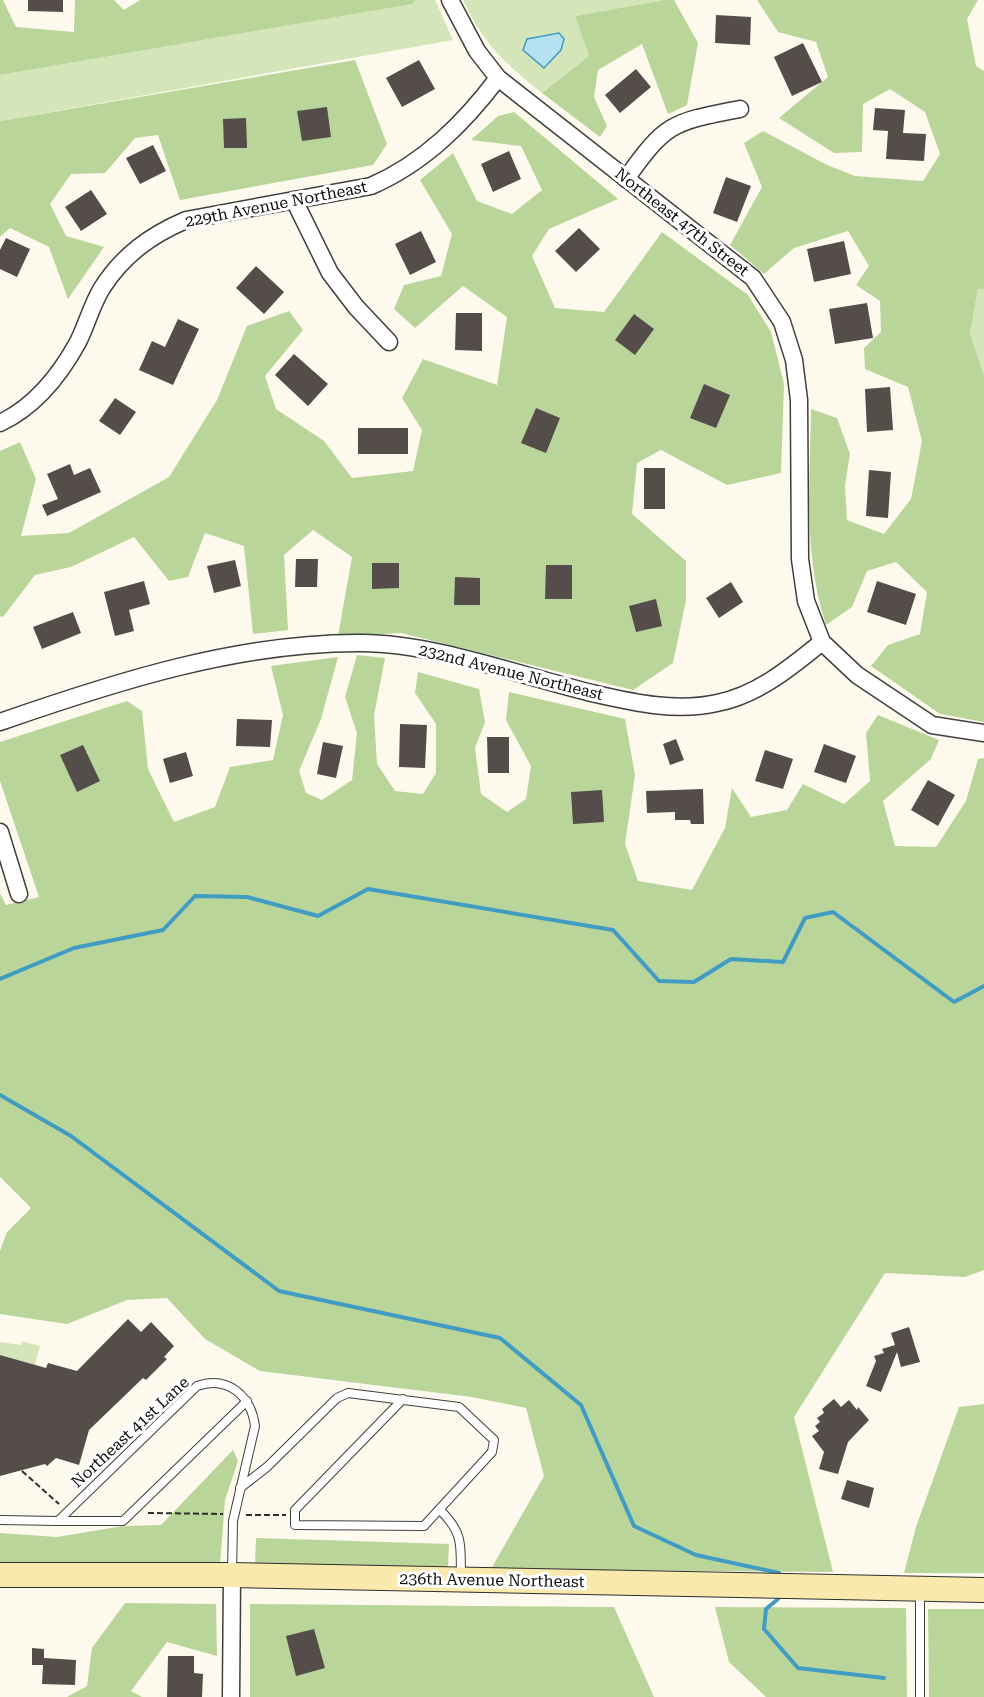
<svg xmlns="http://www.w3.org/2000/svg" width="984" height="1697" viewBox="0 0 984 1697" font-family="'Roboto Serif',serif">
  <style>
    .green { fill: #d4e5b9 }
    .forest { fill: #bad59a }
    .water { fill: #b5e1f1; stroke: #419cc3; stroke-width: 1.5 }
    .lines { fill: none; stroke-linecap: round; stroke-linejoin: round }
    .stream { stroke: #419cc3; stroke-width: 4 }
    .building { fill: #544d4a }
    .lane-casing { stroke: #3f3f3f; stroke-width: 10 }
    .street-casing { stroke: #3f3f3f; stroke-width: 19 }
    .secondary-casing { stroke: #2e2e2e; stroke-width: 26 }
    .path { stroke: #2e2e2e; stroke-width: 2; stroke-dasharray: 6 3; stroke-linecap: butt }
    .lane { stroke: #fff; stroke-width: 8 }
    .street { stroke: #fff; stroke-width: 16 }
    .secondary { stroke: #f9e9ac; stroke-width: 24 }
    .labels { text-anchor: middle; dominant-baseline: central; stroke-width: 6; stroke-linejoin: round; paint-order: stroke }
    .street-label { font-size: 16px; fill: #0c0c0c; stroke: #fff }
  </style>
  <rect width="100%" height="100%" fill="#fef9ed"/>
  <g class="green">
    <polygon points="415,0 435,0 453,40 0,121 0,75 413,4"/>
    <path d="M463,0H664L575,16L589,56L542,93C503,61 485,46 463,0Z"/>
    <polygon points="978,289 984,289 984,375 970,334"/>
    <polygon points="22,1341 40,1346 35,1365 0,1355 0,1342 21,1345"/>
  </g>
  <g class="forest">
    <polygon points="0,0 3,0 16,27 74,32 75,0 114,0 124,10 140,0 415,0 413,4 0,75"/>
    <polygon points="664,0 674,0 698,43 687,105 668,114 642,44 598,70 594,97 607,126 600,137 542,93 589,56 575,16"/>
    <path d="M757,0H978L967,19L976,66L984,71V289H978L970,334L984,375V722L940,714L871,666L888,645L920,634L927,592L896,562L867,571L852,607L826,625C803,555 810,482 811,409L837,418L850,454L845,485L847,520L884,534L911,499L922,441L908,387L865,369L864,348L881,332L880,301L856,285L869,266L848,231L794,248L764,274L730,245L762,187L744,143L763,131L827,165L855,176L923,181L940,154L925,112L890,89L863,104L862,152L834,153L779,118L828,77L816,42L778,32Z"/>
    <polygon points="355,60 387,144 373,165 180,200 158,135 135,138 105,173 71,174 50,204 66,236 104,247 68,299 49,247 10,228 0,237 0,121"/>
    <polygon points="514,112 618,199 549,229 532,256 555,308 604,312 662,232 748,295 771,332 784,384 781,473 727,485 661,450 637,463 632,514 686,561 686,600 673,663 633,690 401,633 338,636 352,557 313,530 284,555 288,630 253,634 244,546 205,533 188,577 169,581 134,537 71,567 35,575 3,617 0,616 0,451 20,442 36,479 21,536 69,533 169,477 217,400 247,326 289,311 303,330 265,376 276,409 324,441 352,478 413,471 422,430 402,398 423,359 497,385 507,317 463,286 415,328 394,309 404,285 441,276 452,234 420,180 453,153 477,201 512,214 542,190 521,146 471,140 498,116"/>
    <polygon points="357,655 385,658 374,715 377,764 395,791 423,794 436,773 436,724 415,693 418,672 479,689 485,722 475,748 481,794 507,812 526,799 531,766 506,720 509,692 625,719 635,775 625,844 638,881 692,890 725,828 732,788 751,817 787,810 803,784 844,804 870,781 866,733 878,715 939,740 931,759 883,801 895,846 936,847 966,801 978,759 984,758 984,1270 965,1277 885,1273 794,1417 833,1572 491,1569 544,1476 526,1408 472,1397 260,1371 205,1339 167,1298 127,1300 67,1324 0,1314 0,1251 7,1232 31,1208 0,1177 0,893 6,905 39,897 0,781 0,742 127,701 142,711 148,769 174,822 215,807 230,767 273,760 283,715 271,666 338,657 321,719 299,771 306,793 322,800 352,780 357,733 345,697"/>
    <polygon points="984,1404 984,1573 904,1573 916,1527 959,1407"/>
    <polygon points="233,1450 238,1461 225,1500 220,1566 0,1563 0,1533 57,1537 123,1526 161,1525"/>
    <polygon points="256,1538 449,1544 448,1568 255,1566"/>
    <polygon points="125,1603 216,1604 217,1656 167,1642 131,1691 142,1697 67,1697 87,1686 92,1648"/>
    <polygon points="250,1604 614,1607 654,1697 250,1697"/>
    <polygon points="715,1607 906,1608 907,1697 766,1697 729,1662"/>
    <polygon points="928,1609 984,1609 984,1697 929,1697"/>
  </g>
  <polygon class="water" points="559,33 564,39 561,50 544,68 523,50 527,39"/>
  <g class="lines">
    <g class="stream">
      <polyline points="0,979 74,948 163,930 195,896 247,897 318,916 368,889 613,930 659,981 694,982 731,959 783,962 805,918 833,912 954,1002 984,986"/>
      <polyline points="0,1095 71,1136 279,1291 500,1338 581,1405 634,1526 696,1555 779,1573"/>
      <polyline points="778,1599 766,1609 764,1629 798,1668 884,1678"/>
    </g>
  </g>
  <g class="building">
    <polygon points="28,0 63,0 63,12 28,11"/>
    <polygon points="716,15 751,17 750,45 715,43"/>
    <polygon points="803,43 822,82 792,96 774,57"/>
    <polygon points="419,60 435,89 402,107 386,78"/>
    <polygon points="636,69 651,87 620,113 605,95"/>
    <polygon points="327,107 331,137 302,141 297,111"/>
    <polygon points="875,108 905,110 903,133 926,134 924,161 886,159 888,131 873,130"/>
    <polygon points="246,118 247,148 224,148 223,119"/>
    <polygon points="153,145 166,171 140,184 126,158"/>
    <polygon points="509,151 521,179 493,192 481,164"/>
    <polygon points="726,177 751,186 737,222 713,213"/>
    <polygon points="91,190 107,214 81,231 65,207"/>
    <polygon points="579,228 600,249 576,272 555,251"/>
    <polygon points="421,231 436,262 410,275 395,244"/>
    <polygon points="6,238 30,249 17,277 0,269 0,250"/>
    <polygon points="844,241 851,274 814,282 807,249"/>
    <polygon points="256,266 284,292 264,314 236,288"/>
    <polygon points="867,303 873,338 835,344 829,309"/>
    <polygon points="456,313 482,313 482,351 455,350"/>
    <polygon points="634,314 654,329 635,355 615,340"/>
    <polygon points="178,319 199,329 173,385 139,370 152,341 165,347"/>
    <polygon points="294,354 328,384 308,406 275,375"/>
    <polygon points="704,384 730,395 716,428 690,418"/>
    <polygon points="890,387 893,430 867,432 865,389"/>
    <polygon points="115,398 136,412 120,435 99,421"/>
    <polygon points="536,408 560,418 546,453 521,443"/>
    <rect x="358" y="428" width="50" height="26"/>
    <polygon points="70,464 74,475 90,468 101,492 47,516 42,505 58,499 47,474"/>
    <rect x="644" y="468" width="21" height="41"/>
    <polygon points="869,470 891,472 888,518 866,516"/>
    <polygon points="296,559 318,559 317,587 295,587"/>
    <polygon points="235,560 241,586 214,593 207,566"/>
    <polygon points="372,563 399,563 399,588 372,589"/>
    <polygon points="546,565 572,565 572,599 545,599"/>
    <polygon points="455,577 480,578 480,605 454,605"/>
    <polygon points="144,581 150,604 129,610 134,631 115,636 104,592"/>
    <polygon points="877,581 916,594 906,625 867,612"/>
    <polygon points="731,582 743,602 719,618 706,598"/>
    <polygon points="656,599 662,626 636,632 629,606"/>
    <polygon points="73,612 81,633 42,649 33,627"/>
    <polygon points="237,719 272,720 270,747 236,746"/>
    <polygon points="400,724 427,725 425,768 399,767"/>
    <polygon points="487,737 509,737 509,773 488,773"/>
    <polygon points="676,739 684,760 670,765 663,744"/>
    <polygon points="323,742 343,746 336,778 317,774"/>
    <polygon points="824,744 856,756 846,783 814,772"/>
    <polygon points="83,745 100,781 77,792 60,755"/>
    <polygon points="765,750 793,759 783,789 755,781"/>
    <polygon points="186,752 193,776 170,783 163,759"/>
    <polygon points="928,780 955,795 938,826 911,810"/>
    <polygon points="703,789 704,824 691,824 690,820 675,820 675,812 647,813 646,791"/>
    <polygon points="602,790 604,822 573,824 571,792"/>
    <polygon points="128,1319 141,1332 151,1322 174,1346 164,1357 167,1359 146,1380 143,1378 89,1430 79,1465 56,1458 47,1466 45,1464 0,1476 0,1355 46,1368 48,1363 77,1371"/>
    <polygon points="909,1327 920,1362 901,1367 897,1352 881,1392 866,1386 876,1361 874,1356 884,1353 882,1349 895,1345 891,1333"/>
    <polygon points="834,1399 841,1407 849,1400 857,1410 858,1407 869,1420 848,1442 838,1474 819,1469 824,1452 812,1436 819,1431 815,1426 820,1422 817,1418 824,1413 822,1409"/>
    <polygon points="847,1480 874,1488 869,1508 841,1499"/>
    <polygon points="314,1629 325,1668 296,1676 286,1636"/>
    <polygon points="32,1648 44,1649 44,1658 76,1660 75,1685 42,1684 43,1665 32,1665"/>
    <polygon points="168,1656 194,1656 194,1673 203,1674 202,1697 167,1697"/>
  </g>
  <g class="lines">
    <defs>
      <g id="lane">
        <polyline points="240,1488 267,1467 337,1398 348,1393 459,1407 494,1440 492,1452 424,1526 295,1525 295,1510 403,1399"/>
        <path d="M441,1511C465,1535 460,1547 461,1579"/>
        <path d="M0,1520L58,1521L197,1386C228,1375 251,1396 255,1426L233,1521L232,1573"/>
        <polyline points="58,1521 123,1521 247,1401"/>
        <polyline points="920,1592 920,1697"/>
      </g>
      <g id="street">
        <polyline points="450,0 477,51 498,78 753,278 782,322 794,360 799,400 800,559 806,601 822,642 857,675 932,725 984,733"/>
        <path d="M626,179C666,122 673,122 740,109"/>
        <polyline points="294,200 330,273 356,307 389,342"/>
        <path d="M0,423C34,407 60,375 78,342C87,324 92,304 102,288C123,255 151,235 186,220L371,186C424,163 464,123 498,78"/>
        <path d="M0,722C115,682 239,642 362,643C434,643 524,677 596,694C635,703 677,712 717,703C758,695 791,667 822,642"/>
        <polyline points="0,832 19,894"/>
        <polyline points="231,1697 232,1575"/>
      </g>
      <polyline id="secondary" points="0,1575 232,1575 984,1590"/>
    </defs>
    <use href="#lane" class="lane-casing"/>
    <use href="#street" class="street-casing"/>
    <use href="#secondary" class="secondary-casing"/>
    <g class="path">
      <polyline points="22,1471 59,1504"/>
      <polyline points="148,1513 223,1514"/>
      <polyline points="246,1515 286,1515"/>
    </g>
    <use href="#lane" class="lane"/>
    <use href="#street" class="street"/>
    <use href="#secondary" class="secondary"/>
  </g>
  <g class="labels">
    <g class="street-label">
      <text transform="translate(276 204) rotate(-11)">229th Avenue Northeast</text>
      <text transform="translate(682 222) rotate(38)">Northeast 47th Street</text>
      <text transform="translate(511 672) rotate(14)">232nd Avenue Northeast</text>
      <text transform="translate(130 1432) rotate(-43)">Northeast 41st Lane</text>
      <text transform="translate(492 1580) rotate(1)">236th Avenue Northeast</text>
    </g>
  </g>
</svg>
